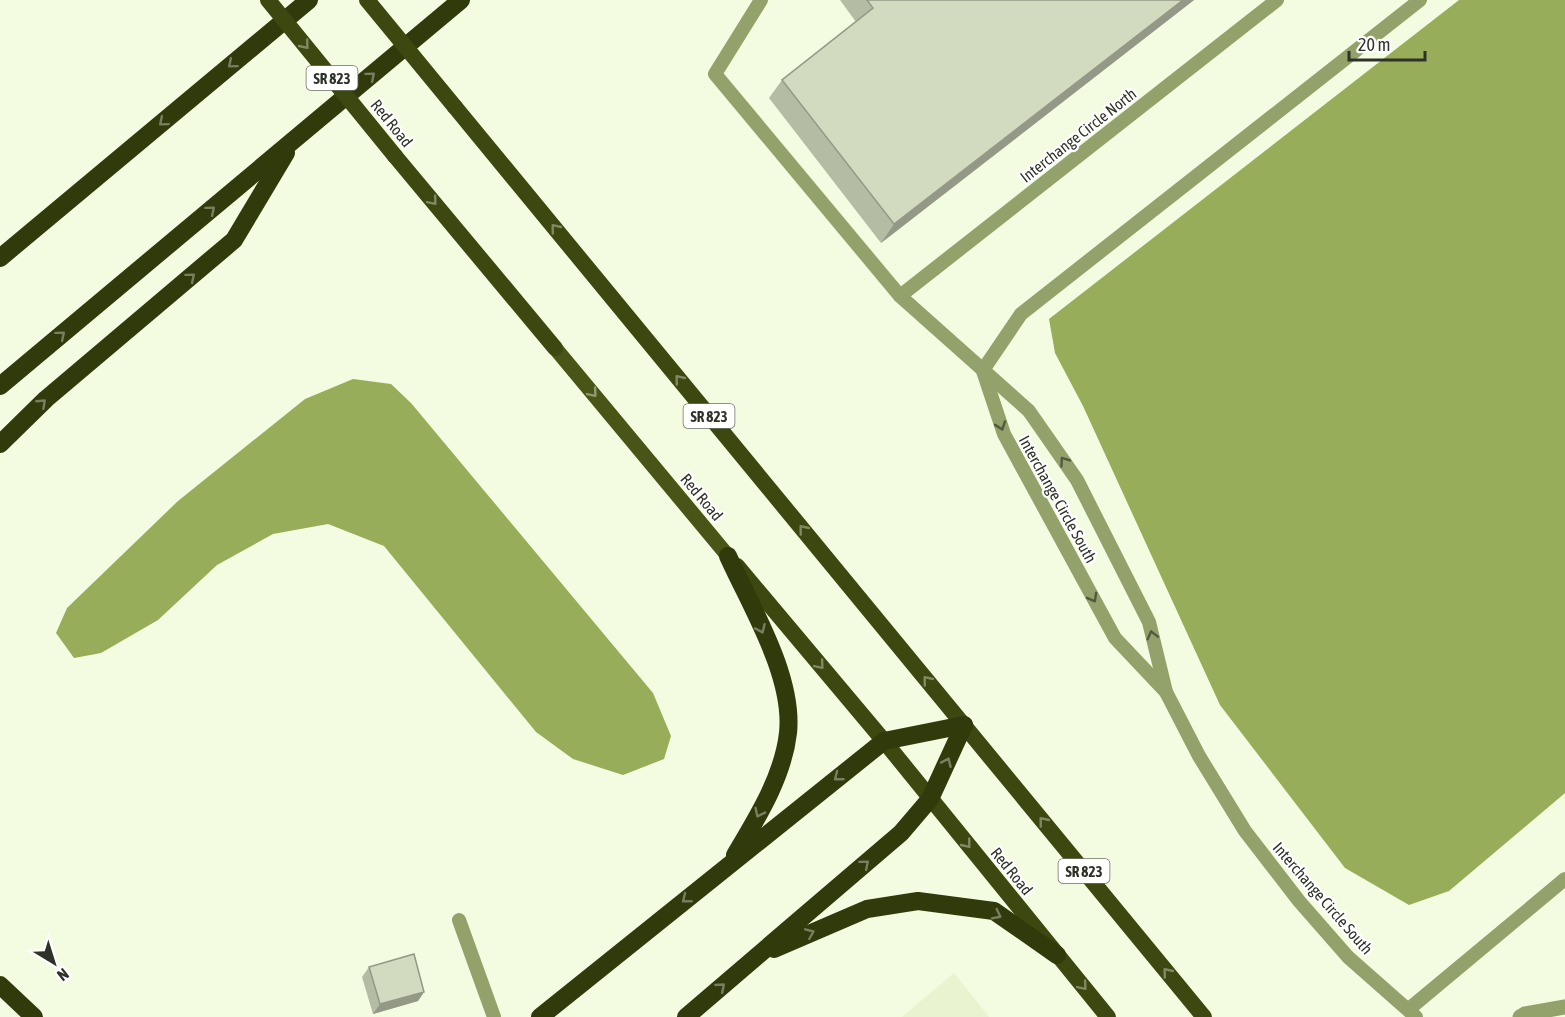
<svg xmlns="http://www.w3.org/2000/svg" width="1565" height="1017" viewBox="0 0 1565 1017" font-family="'Asap Condensed',sans-serif">
  <style>
    .built { fill: #e9f3d0 }
    .water { fill: #98ad59 }
    .lines { fill: none; stroke-linecap: round; stroke-linejoin: round }
    .service { stroke: #93a16b; stroke-width: 14 }
    .minor { stroke: #93a16b; stroke-width: 15 }
    .primary { stroke: #485516; stroke-width: 15 }
    .trunk { stroke: #3c4810; stroke-width: 16 }
    .motorway { stroke: #303a0b; stroke-width: 18 }
    .trunk-bridge { stroke: #3c4810; stroke-width: 16 }
    .wall { fill: #b5bca4 }
    .shaded-wall { fill: #939986 }
    .building { fill: #d2dbbf; stroke: #939986; stroke-width: 1.5 }
    .oneway { stroke: #808864 }
    .oneway2 { stroke: #787f60 }
    .oneway3 { stroke: #919973 }
    .oneway4 { stroke: #52593f }
    .labels { text-anchor: middle; dominant-baseline: central; stroke-width: 4.5; stroke-linejoin: round; paint-order: stroke }
    .shield { fill: #fff; stroke: #6d7068; stroke-width: 1.5 }
    .shield-label { font-size: 15px; font-weight: bold; fill: #2f3228 }
    .street-label { font-size: 16px; fill: #2f3228; stroke: #fff }
  </style>
  <rect width="100%" height="100%" fill="#f3fbe0"/>
  <polygon class="built" points="954,973 989,1017 902,1017"/>
  <g class="water">
    <polygon points="1459,0 1565,0 1565,793 1449,891 1409,905 1345,868 1220,705 1083,406 1055,353 1049,319"/>
    <polygon points="353,379 391,384 411,403 653,693 671,736 664,759 623,775 573,759 536,732 384,546 328,524 273,534 217,565 158,620 101,653 74,658 56,633 67,608 178,501 305,399"/>
  </g>
  <g class="lines">
    <g class="service">
      <polyline points="761,0 715,74 900,296 1029,411 1077,480 1149,622 1166,692"/>
      <polyline points="900,296 1277,0"/>
      <polyline points="983,370 1021,314 1420,0"/>
      <polyline points="983,371 1004,434 1115,638 1166,692 1199,756 1245,831 1299,901 1348,957 1416,1017"/>
      <polyline points="459,920 494,1017"/>
      <polyline points="1409,1009 1565,879"/>
    </g>
    <polyline class="minor" points="1520,1017 1525,1014 1565,1007"/>
    <polyline class="primary" points="555,348 728,556"/>
    <g class="trunk">
      <polyline points="455,107 1204,1017"/>
      <polyline points="395,156 555,348"/>
      <polyline points="737,566 884,741 1108,1017"/>
    </g>
    <g class="motorway">
      <polyline points="0,258 309,0"/>
      <polyline points="0,386 461,0"/>
      <polyline points="0,444 46,399 234,240 286,153"/>
      <path d="M728,556C751,607 794,676 788,733C783,777 757,818 735,855"/>
      <polyline points="774,949 867,909 918,901 994,911 1057,955"/>
      <polyline points="0,985 34,1017"/>
      <polyline points="540,1017 884,741 964,725"/>
      <polyline points="686,1017 901,833 930,799 964,725"/>
    </g>
    <g class="trunk-bridge">
      <polyline points="268,0 395,156"/>
      <polyline points="367,0 455,107"/>
    </g>
  </g>
  <g class="wall">
    <polygon points="840,0 1194,0 881,243 769,98 782,80 856,22"/>
    <polygon points="369,967 424,992 418,1001 373,1014 362,977"/>
  </g>
  <g class="shaded-wall">
    <polygon points="1183,0 1194,0 881,243 894,224"/>
    <polygon points="424,992 418,1001 373,1014 380,1004"/>
  </g>
  <g class="building">
    <polygon points="867,0 1183,0 894,224 782,80 873,8"/>
    <polygon points="414,954 424,992 380,1004 369,967"/>
  </g>
  <defs><path id="oneway-chevron" d="M-2-3.5L2.5 0L-2 3.5" fill="none" stroke-width="1.6" stroke-linecap="round" stroke-linejoin="round" transform="scale(1.5)"/></defs>
  <g class="oneway">
    <use href="#oneway-chevron" transform="translate(305 45) rotate(51)"/>
    <use href="#oneway-chevron" transform="translate(433 201) rotate(50)"/>
    <use href="#oneway-chevron" transform="translate(555 228) rotate(-129)"/>
    <use href="#oneway-chevron" transform="translate(679 379) rotate(-129)"/>
    <use href="#oneway-chevron" transform="translate(803 529) rotate(-129)"/>
    <use href="#oneway-chevron" transform="translate(820 665) rotate(50)"/>
    <use href="#oneway-chevron" transform="translate(927 680) rotate(-129)"/>
    <use href="#oneway-chevron" transform="translate(1043 821) rotate(-129)"/>
    <use href="#oneway-chevron" transform="translate(967 844) rotate(51)"/>
    <use href="#oneway-chevron" transform="translate(1167 972) rotate(-129)"/>
    <use href="#oneway-chevron" transform="translate(1083 986) rotate(50)"/>
  </g>
  <g class="oneway2">
    <use href="#oneway-chevron" transform="translate(232 64) rotate(140)"/>
    <use href="#oneway-chevron" transform="translate(371 76) rotate(-40)"/>
    <use href="#oneway-chevron" transform="translate(163 122) rotate(140)"/>
    <use href="#oneway-chevron" transform="translate(211 210) rotate(-40)"/>
    <use href="#oneway-chevron" transform="translate(191 277) rotate(-40)"/>
    <use href="#oneway-chevron" transform="translate(61 335) rotate(-40)"/>
    <use href="#oneway-chevron" transform="translate(42 403) rotate(-43)"/>
    <use href="#oneway-chevron" transform="translate(761 629) rotate(66)"/>
    <use href="#oneway-chevron" transform="translate(947 762) rotate(-66)"/>
    <use href="#oneway-chevron" transform="translate(838 777) rotate(142)"/>
    <use href="#oneway-chevron" transform="translate(759 813) rotate(116)"/>
    <use href="#oneway-chevron" transform="translate(865 864) rotate(-40)"/>
    <use href="#oneway-chevron" transform="translate(686 899) rotate(141)"/>
    <use href="#oneway-chevron" transform="translate(997 915) rotate(27)"/>
    <use href="#oneway-chevron" transform="translate(810 933) rotate(-23)"/>
    <use href="#oneway-chevron" transform="translate(721 987) rotate(-41)"/>
  </g>
  <use class="oneway3" href="#oneway-chevron" transform="translate(593 393) rotate(50)"/>
  <g class="oneway4">
    <use href="#oneway-chevron" transform="translate(1001 426) rotate(71)"/>
    <use href="#oneway-chevron" transform="translate(1064 461) rotate(-125)"/>
    <use href="#oneway-chevron" transform="translate(1093 598) rotate(61)"/>
    <use href="#oneway-chevron" transform="translate(1152 635) rotate(-104)"/>
  </g>
  <g class="labels">
    <g class="shield">
      <rect x="306.5" y="66" width="51" height="24" rx="4.5"/>
      <rect x="683.5" y="404" width="51" height="24" rx="4.5"/>
      <rect x="1058.5" y="859" width="51" height="24" rx="4.5"/>
    </g>
    <g class="shield-label">
      <text x="332" y="78">SR 823</text>
      <text x="709" y="416">SR 823</text>
      <text x="1084" y="871">SR 823</text>
    </g>
    <g class="street-label">
      <text transform="translate(392 123) rotate(51)">Red Road</text>
      <text transform="translate(1078 135) rotate(-38)">Interchange Circle North</text>
      <text transform="translate(702 497) rotate(50)">Red Road</text>
      <text transform="translate(1058 499) rotate(61)">Interchange Circle South</text>
      <text transform="translate(1012 871) rotate(51)">Red Road</text>
      <text transform="translate(1323 898) rotate(49)">Interchange Circle South</text>
    </g>
  </g>
  <g transform="translate(54 963) rotate(142)" stroke="#ffffff" stroke-width="4.5" paint-order="stroke">
  <path d="M0-4.5L10 22L0 15L-10 22Z" fill="#2f3228"/>
  <text y="-9" font-size="16" font-weight="bold" text-anchor="middle" fill="#2f3228">N</text>
  </g>
  <path d="M1349 51v9h76v-9" fill="none" stroke="#2f3228" stroke-width="3"/>
  <text x="1358" y="51" font-size="18" fill="#2f3228" stroke="#ffffff" stroke-width="4.5" paint-order="stroke">20 m</text>
</svg>
